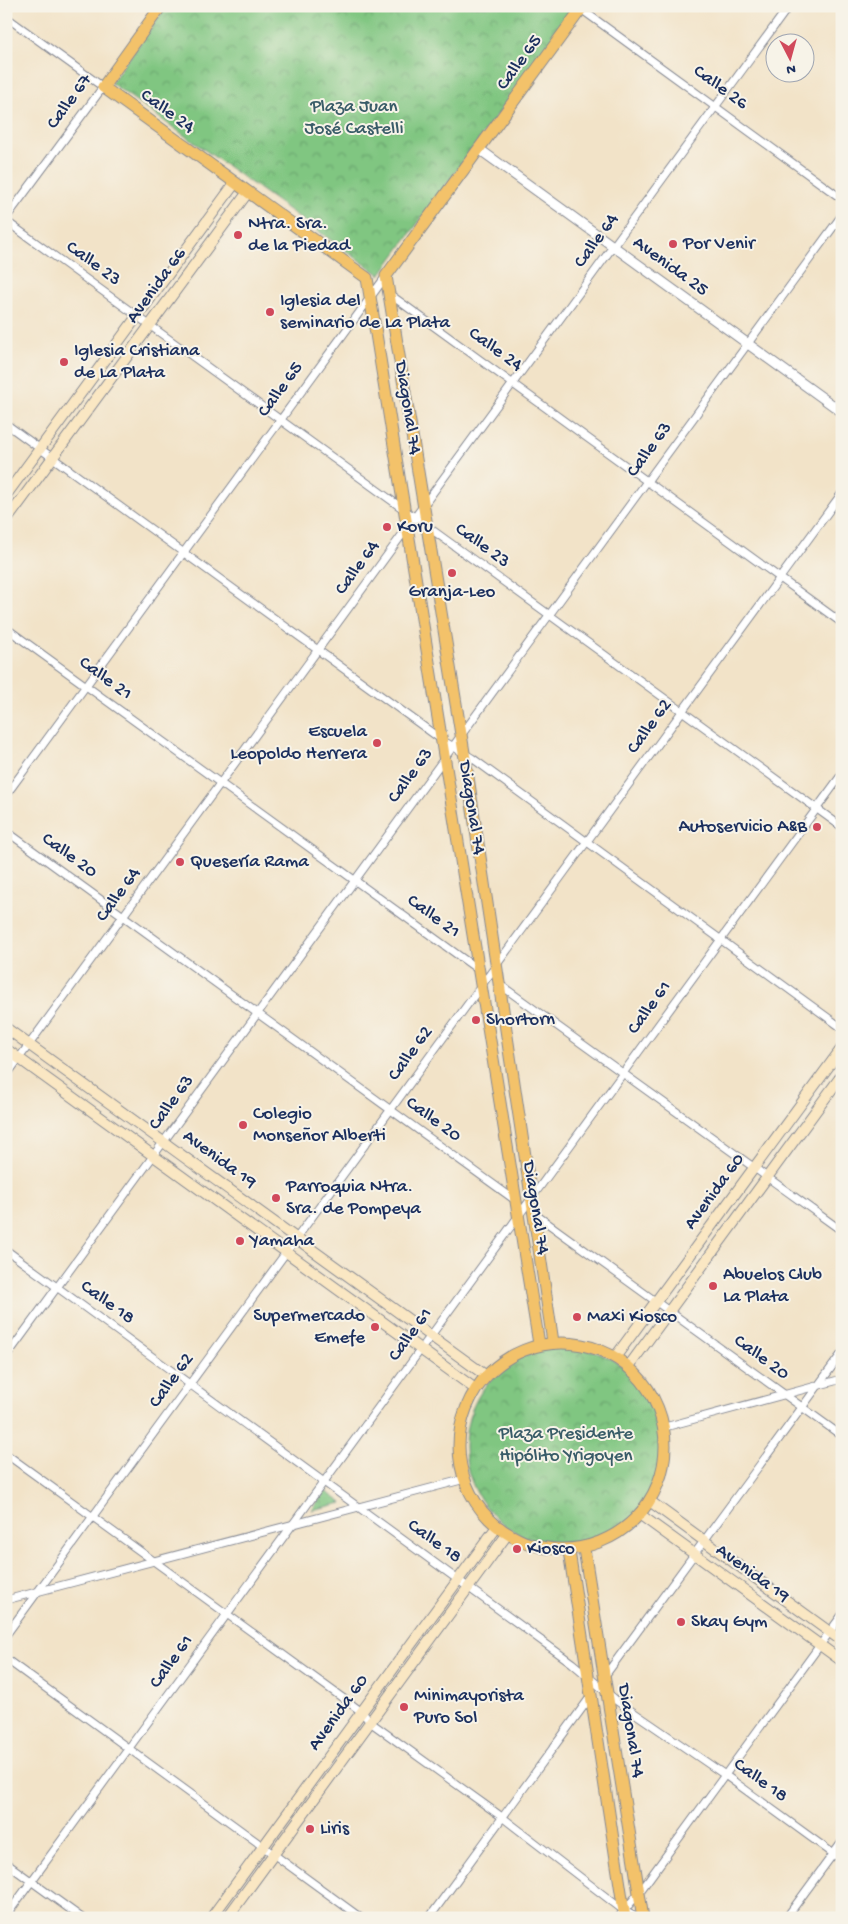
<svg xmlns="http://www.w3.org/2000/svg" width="848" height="1924" viewBox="0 0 848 1924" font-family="'Gochi Hand',sans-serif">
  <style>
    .park { fill: url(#park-crowns); stroke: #4e7a70 }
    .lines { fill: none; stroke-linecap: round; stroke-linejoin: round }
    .minor-casing { stroke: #868993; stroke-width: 9 }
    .tertiary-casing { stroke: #868993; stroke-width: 11 }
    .secondary-casing { stroke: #868993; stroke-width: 12 }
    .primary-casing { stroke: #868993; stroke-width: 13 }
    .minor { stroke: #fff; stroke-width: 7 }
    .tertiary { stroke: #fff; stroke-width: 9 }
    .secondary { stroke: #fae7c3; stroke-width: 10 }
    .primary { stroke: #f3c26a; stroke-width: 11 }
    .poi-dot { fill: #d1495b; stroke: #f7f3e8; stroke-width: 2 }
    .labels { text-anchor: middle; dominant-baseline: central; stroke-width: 4; stroke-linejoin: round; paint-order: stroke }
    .street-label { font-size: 19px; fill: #1b2f5e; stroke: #f7f3e8 }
    .park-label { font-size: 19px; fill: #395c68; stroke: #f7f3e8 }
    .poi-label { font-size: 19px; fill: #1b2f5e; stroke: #f7f3e8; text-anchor: start }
  </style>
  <defs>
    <pattern id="park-crowns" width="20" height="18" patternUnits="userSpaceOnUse" patternTransform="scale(1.25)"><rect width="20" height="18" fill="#80c681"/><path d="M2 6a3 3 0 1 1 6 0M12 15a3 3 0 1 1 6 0" fill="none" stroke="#68a16d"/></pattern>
  </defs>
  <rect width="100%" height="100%" fill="#f7f3e8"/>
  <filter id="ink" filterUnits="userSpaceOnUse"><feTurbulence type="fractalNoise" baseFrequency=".02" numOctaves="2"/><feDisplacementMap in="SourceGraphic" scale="10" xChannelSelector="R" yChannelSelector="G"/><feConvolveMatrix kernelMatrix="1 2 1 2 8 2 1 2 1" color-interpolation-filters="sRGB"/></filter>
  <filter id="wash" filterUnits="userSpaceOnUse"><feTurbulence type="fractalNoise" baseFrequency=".0096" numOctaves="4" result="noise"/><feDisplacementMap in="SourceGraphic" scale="20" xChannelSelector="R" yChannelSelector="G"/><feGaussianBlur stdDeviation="1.12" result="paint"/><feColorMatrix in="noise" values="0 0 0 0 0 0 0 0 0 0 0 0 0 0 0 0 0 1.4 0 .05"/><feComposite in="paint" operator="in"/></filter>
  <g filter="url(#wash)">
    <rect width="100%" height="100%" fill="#f2e3c8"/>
    <g class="park">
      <polygon points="167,6 568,6 574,10 380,275 111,83"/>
      <circle cx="564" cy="1446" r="99"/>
      <polygon points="325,1491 342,1503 312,1510"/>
    </g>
  </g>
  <g filter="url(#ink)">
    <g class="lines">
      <defs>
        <g id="minor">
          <polyline points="583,7 581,9 842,199"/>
          <polyline points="6,17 103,87 6,218"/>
          <polyline points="6,221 842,827"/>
          <polyline points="388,293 842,623"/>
          <polyline points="6,424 442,740 472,758 842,1028"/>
          <polyline points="6,628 480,971"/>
          <polyline points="6,795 386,276"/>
          <polyline points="6,831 515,1200"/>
          <polyline points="499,984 842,1231"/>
          <polyline points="6,1076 789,6"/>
          <polyline points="532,1212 842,1436"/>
          <polyline points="6,1250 572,1663 617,1701 725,1775 842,1860"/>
          <polyline points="6,1357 842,215"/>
          <polyline points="665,1427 842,1379"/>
          <polyline points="6,1454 362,1712 370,1722 502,1817 623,1910 637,1918"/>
          <polyline points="6,1600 465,1479"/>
          <polyline points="6,1635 842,493"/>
          <polyline points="6,1659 361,1918"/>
          <polyline points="604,1677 842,1353"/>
          <polyline points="6,1863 82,1918"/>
          <polyline points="6,1916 842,774"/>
          <polyline points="429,1918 591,1696"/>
          <polyline points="618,1918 638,1894 842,1615"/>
          <polyline points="786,1918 842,1842"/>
        </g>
        <polyline id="tertiary" points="479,149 842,412"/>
        <g id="secondary">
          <polyline points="6,495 235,183"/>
          <polyline points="6,521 248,192"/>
          <polyline points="6,1028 485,1375"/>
          <polyline points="6,1049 474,1388"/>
          <polyline points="616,1356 842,1048"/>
          <polyline points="629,1366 842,1075"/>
          <polyline points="651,1502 842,1641"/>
          <polyline points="642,1516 842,1661"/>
          <polyline points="211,1918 496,1528"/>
          <polyline points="227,1918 506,1536"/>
        </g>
        <g id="primary">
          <polyline points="161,6 103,87 367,278 539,1344"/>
          <polyline points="553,1342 468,777 386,276 581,9 577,6"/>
          <circle cx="562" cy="1446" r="103"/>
          <polyline points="584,1549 643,1918"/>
          <polyline points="569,1551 625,1918"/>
        </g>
      </defs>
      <use href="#minor" class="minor-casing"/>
      <use href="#tertiary" class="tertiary-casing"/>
      <use href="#secondary" class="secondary-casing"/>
      <use href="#primary" class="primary-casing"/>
      <use href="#minor" class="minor"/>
      <use href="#tertiary" class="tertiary"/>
      <use href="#secondary" class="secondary"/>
      <use href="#primary" class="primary"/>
    </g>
  </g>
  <g class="poi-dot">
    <circle cx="238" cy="235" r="5"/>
    <circle cx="673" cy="244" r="5"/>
    <circle cx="270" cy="312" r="5"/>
    <circle cx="64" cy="362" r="5"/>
    <circle cx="387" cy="527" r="5"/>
    <circle cx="452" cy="573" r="5"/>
    <circle cx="377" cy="743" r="5"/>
    <circle cx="817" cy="827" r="5"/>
    <circle cx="180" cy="862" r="5"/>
    <circle cx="476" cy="1020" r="5"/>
    <circle cx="243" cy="1125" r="5"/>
    <circle cx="276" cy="1198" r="5"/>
    <circle cx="240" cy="1241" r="5"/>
    <circle cx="713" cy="1286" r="5"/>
    <circle cx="577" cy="1317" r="5"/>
    <circle cx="375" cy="1327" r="5"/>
    <circle cx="517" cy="1549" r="5"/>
    <circle cx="681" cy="1622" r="5"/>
    <circle cx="404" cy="1707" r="5"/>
    <circle cx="310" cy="1829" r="5"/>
  </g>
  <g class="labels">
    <g class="street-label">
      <text transform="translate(520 63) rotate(-54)">Calle 65</text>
      <text transform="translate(720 88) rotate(36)">Calle 26</text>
      <text transform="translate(70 102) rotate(-54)">Calle 67</text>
      <text transform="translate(167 112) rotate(36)">Calle 24</text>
      <text transform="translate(597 241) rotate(-54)">Calle 64</text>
      <text transform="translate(93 264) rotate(36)">Calle 23</text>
      <text transform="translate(670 267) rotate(36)">Avenida 25</text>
      <text transform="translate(157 286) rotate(-54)">Avenida 66</text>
      <text transform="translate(495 350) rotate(36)">Calle 24</text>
      <text transform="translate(281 390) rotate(-54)">Calle 65</text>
      <text transform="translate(407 408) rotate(81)">Diagonal 74</text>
      <text transform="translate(650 450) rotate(-54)">Calle 63</text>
      <text transform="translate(482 546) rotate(36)">Calle 23</text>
      <text transform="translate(358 568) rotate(-54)">Calle 64</text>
      <text transform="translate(105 679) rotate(36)">Calle 21</text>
      <text transform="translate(650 727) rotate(-54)">Calle 62</text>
      <text transform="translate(411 776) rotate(-54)">Calle 63</text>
      <text transform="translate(471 808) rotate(81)">Diagonal 74</text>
      <text transform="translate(69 856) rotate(36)">Calle 20</text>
      <text transform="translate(119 895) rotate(-54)">Calle 64</text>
      <text transform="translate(433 917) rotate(36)">Calle 21</text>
      <text transform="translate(650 1008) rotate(-54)">Calle 61</text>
      <text transform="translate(411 1054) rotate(-54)">Calle 62</text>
      <text transform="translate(172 1103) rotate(-54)">Calle 63</text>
      <text transform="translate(433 1120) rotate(36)">Calle 20</text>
      <text transform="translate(219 1160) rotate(36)">Avenida 19</text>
      <text transform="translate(715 1192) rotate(-54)">Avenida 60</text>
      <text transform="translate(535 1208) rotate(81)">Diagonal 74</text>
      <text transform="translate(107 1303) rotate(36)">Calle 18</text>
      <text transform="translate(411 1335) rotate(-54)">Calle 61</text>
      <text transform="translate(761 1358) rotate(36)">Calle 20</text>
      <text transform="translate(172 1381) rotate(-54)">Calle 62</text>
      <text transform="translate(434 1542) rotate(36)">Calle 18</text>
      <text transform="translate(752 1574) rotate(36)">Avenida 19</text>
      <text transform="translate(172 1662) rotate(-54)">Calle 61</text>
      <text transform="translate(339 1713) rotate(-54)">Avenida 60</text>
      <text transform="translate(630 1731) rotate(81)">Diagonal 74</text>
      <text transform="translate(760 1781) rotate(36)">Calle 18</text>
    </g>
    <g class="park-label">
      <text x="354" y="107">Plaza Juan<tspan x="354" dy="22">José Castelli</tspan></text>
      <text x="566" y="1434">Plaza Presidente<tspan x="566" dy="22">Hipólito Yrigoyen</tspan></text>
    </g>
    <g class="poi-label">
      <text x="248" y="224">Ntra. Sra.<tspan x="248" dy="22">de la Piedad</tspan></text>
      <text x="683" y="244">Por Venir</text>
      <text x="280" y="301">Iglesia del<tspan x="280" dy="22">seminario de La Plata</tspan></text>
      <text x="74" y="351">Iglesia Cristiana<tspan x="74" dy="22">de La Plata</tspan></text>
      <text x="397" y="527">Koru</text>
      <text x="452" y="592" text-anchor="middle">Granja-Leo</text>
      <text x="367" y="732" text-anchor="end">Escuela<tspan x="367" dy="22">Leopoldo Herrera</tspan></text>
      <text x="807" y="827" text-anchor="end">Autoservicio A&amp;B</text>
      <text x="190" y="862">Quesería Rama</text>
      <text x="486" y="1020">Shortorn</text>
      <text x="253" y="1114">Colegio<tspan x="253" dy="22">Monseñor Alberti</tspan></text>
      <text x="286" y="1187">Parroquia Ntra.<tspan x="286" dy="22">Sra. de Pompeya</tspan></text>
      <text x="250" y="1241">Yamaha</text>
      <text x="723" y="1275">Abuelos Club<tspan x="723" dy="22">La Plata</tspan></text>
      <text x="365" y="1316" text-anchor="end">Supermercado<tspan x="365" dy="22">Emefe</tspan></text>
      <text x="587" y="1317">Maxi Kiosco</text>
      <text x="527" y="1549">Kiosco</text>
      <text x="691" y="1622">Skay Gym</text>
      <text x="414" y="1696">Minimayorista<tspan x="414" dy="22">Puro Sol</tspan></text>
      <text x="320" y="1829">Liris</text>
    </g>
  </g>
  <rect width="848" height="1924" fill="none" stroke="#f7f3e8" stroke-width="25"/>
  <g transform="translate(790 58) rotate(174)"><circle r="24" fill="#f7f3e8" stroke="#9fa5b1"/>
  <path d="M0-4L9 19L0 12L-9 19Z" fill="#d1495b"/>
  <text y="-8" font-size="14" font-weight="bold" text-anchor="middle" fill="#1b2f5e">N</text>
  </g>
</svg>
